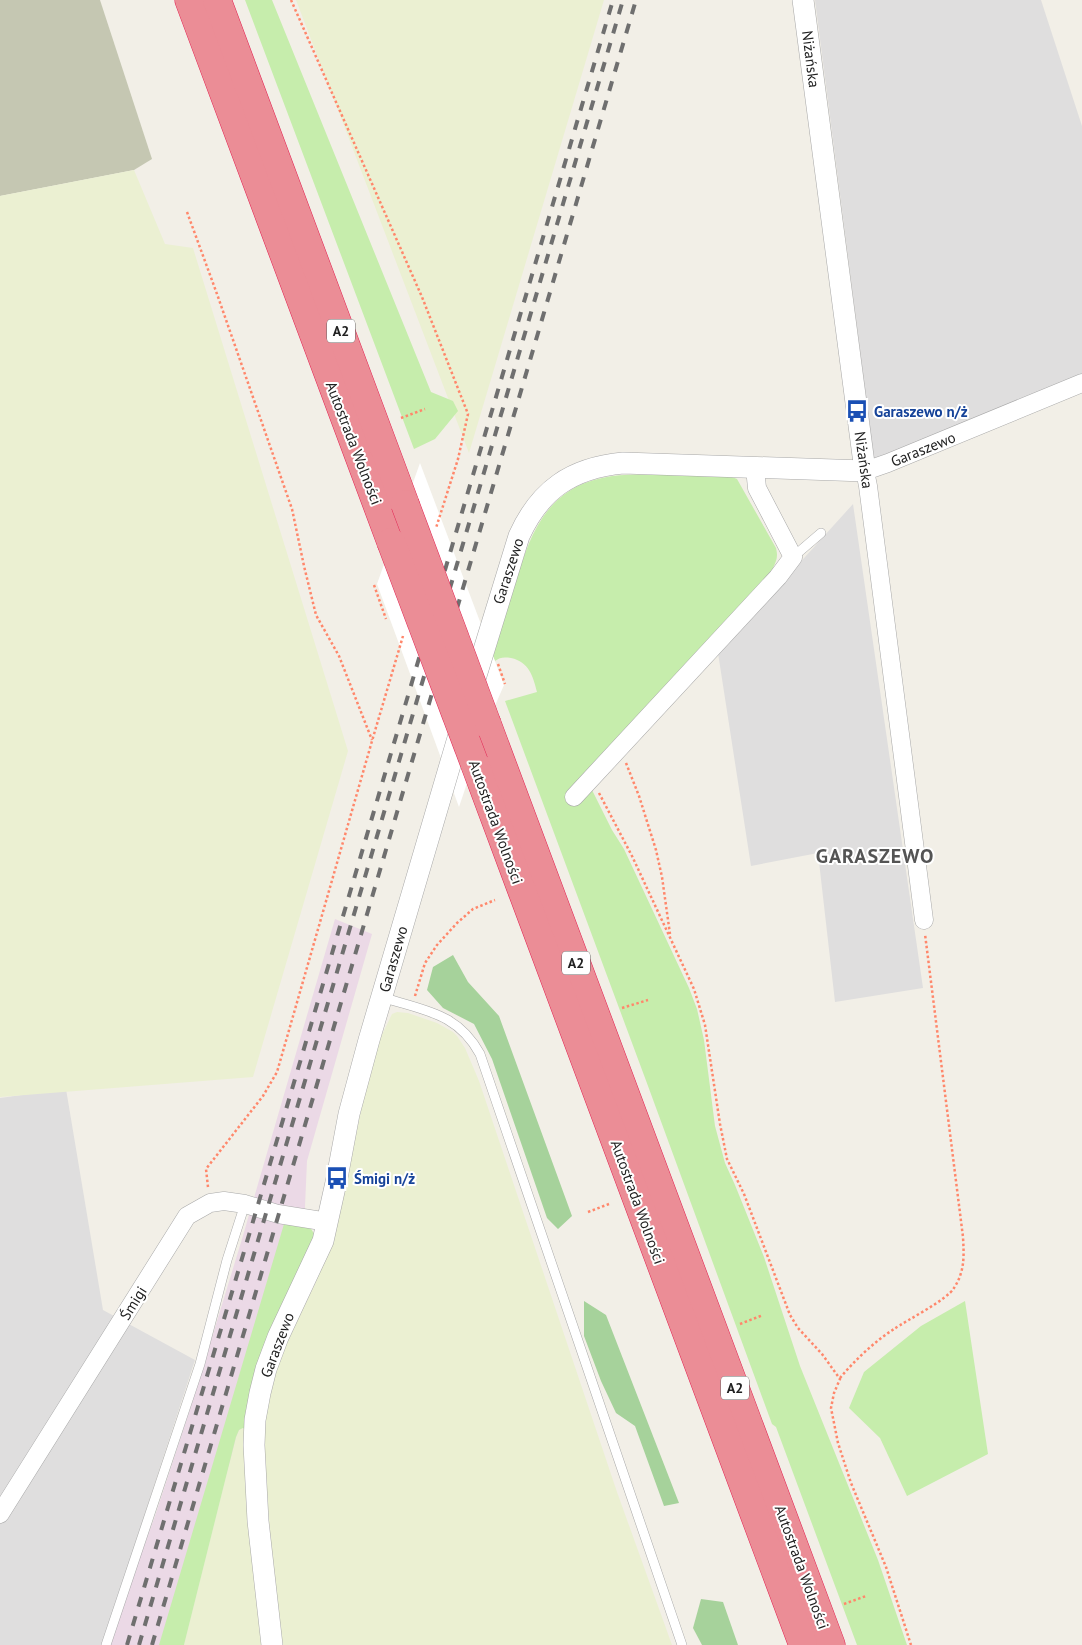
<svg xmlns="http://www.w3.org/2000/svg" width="1082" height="1645" viewBox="0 0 1082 1645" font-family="'PT Sans',sans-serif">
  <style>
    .residential { fill: #dfdede }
    .industrial { fill: #ebd9e6 }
    .construction { fill: #c5c7b2 }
    .farmland { fill: #ebf0d2 }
    .grass { fill: #c6edac }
    .forest { fill: #a6d29b }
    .pier { fill: #fff }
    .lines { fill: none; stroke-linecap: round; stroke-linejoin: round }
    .service-casing { stroke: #a8a8a8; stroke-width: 10 }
    .minor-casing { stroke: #a8a8a8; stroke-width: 19 }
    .tertiary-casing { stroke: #a8a8a8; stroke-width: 22 }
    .motorway-casing { stroke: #e22252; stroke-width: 29 }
    .path { stroke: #ff876b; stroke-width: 2.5; stroke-dasharray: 2.5 2.5; stroke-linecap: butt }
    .service { stroke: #fff; stroke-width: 9 }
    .minor { stroke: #fff; stroke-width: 18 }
    .tertiary { stroke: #fff; stroke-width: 21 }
    .motorway { stroke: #eb8d96; stroke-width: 28 }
    .rail { stroke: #6f6f6f; stroke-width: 4; stroke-dasharray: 10 10; stroke-linecap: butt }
    .motorway-bridge-casing { stroke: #e22252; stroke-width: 29; stroke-linecap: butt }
    .motorway-bridge { stroke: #eb8d96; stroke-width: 28 }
    .labels { text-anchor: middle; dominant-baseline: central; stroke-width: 4; stroke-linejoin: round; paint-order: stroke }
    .shield { fill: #fff; stroke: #646464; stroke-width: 1 }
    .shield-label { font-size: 14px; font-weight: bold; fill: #212121 }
    .street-label { font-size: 15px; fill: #212121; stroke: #fff }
    .transit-label { font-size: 15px; font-weight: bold; fill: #164399; stroke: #fff; text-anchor: start }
    .district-label { font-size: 20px; font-weight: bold; letter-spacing: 1px; fill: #545454; stroke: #fff }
  </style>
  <rect width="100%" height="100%" fill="#f2efe7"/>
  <g class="residential">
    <polygon points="815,0 1041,0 1082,126 1082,378 874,459"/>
    <polygon points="853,504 923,988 835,1002 818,853 751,866 718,653"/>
    <polygon points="66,1089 103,1310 195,1360 102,1645 0,1645 0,1098"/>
  </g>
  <polygon class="industrial" points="335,919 372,934 307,1161 304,1229 172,1645 110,1645 132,1578 155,1516 192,1403 242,1239"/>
  <polygon class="construction" points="0,0 100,0 152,159 134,170 0,196"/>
  <g class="farmland">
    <polygon points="296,0 604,0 469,453"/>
    <polygon points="134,170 165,244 193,248 348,751 253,1077 0,1097 0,196"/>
    <polygon points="397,1012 408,1013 437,1023 453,1032 457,1036 465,1048 479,1081 617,1492 672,1645 278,1645 263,1434 272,1382 291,1332 315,1284 336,1230 371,1063 376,1047 392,1014"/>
    <polygon points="243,1428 246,1431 263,1645 184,1645 236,1437 239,1430"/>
  </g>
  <g class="grass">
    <polygon points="245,0 272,0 431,392 453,401 458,411 435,439 414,449"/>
    <path d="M667,475L732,477L737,479L776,548C778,556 777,560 773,568L775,570L591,788L612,830L624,849L689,988L697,1009L704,1040L715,1126L725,1163L735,1185L764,1257L800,1366L878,1560L907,1645H857L776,1427L772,1424L648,1086L505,701L537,692C533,676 529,662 511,658C504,657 500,657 495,661L493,656C500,633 507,610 514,587C529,538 544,490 602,478C623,473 645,475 667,475Z"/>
    <polygon points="284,1224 310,1227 316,1237 246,1430 243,1428 239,1430 236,1437 184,1645 159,1645"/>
    <polygon points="965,1301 988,1454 907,1496 880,1438 849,1408 864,1372 921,1326"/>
  </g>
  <g class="forest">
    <polygon points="453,955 468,982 499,1016 572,1216 558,1229 547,1218 492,1059 474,1024 443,1008 427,990 433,967"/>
    <polygon points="584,1301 606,1315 679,1503 664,1506 635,1426 616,1413 601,1381 584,1336"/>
    <polygon points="701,1599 723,1602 738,1645 702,1645 693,1628"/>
  </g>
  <polygon class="pier" points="420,463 504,685 487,724 459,807 377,584"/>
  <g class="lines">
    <defs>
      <g id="service">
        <polyline points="793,557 821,533"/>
        <path d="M382,997C424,1011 457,1012 480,1054L682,1645"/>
        <polyline points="106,1645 200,1364 227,1260 245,1204"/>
      </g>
      <g id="minor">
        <polyline points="574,797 778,577 793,557 757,488 755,468"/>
        <polyline points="924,920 868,486 865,471 888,463 1082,383"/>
        <polyline points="0,1514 187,1216 210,1203 224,1201 245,1204 278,1214 328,1222"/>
      </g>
      <g id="tertiary">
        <path d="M471,692L519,536C540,490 571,468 623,463L865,471L803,0"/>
        <polyline points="272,1645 258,1521 254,1445 255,1420 260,1393 266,1369 278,1337 323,1241 337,1178 349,1114 369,1040 463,721"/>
      </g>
      <g id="motorway">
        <polyline points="189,0 391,542"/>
        <polyline points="217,0 405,504"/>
        <polyline points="487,724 831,1645"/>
        <polyline points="474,762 803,1645"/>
      </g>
    </defs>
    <use href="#service" class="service-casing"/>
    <use href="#minor" class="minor-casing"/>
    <use href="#tertiary" class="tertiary-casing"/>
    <use href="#motorway" class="motorway-casing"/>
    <g class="path">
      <polyline points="291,0 422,297 468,414 458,459 436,528"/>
      <polyline points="187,212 217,294 292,509 304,566 316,615 339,656 372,740"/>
      <polyline points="401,418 425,409"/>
      <polyline points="374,585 386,619"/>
      <polyline points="498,664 505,684"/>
      <polyline points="626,763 639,796 656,850 662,877 670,934"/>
      <polyline points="599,793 632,856 694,989 705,1025 720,1124 727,1159 744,1194 790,1315 798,1328 822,1354 840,1379 834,1393 831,1408 838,1443 851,1483 886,1567 911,1645"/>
      <polyline points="415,996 425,963 437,945 457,923 473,909 495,900"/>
      <polyline points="622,1008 648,1000"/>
      <polyline points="208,1187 206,1169 263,1096 277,1072 372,741 403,636"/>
      <polyline points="588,1212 609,1204"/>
      <polyline points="740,1324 763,1315"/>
      <path d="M840,1378C855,1360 874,1342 894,1329C907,1320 947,1300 954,1288C965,1271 964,1256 963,1237L925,934"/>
      <polyline points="844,1604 866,1596"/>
    </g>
    <use href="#service" class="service"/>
    <use href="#minor" class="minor"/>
    <use href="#tertiary" class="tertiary"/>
    <use href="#motorway" class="motorway"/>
    <g class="rail">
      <polyline points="127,1645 257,1208 613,0"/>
      <polyline points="139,1645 623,0"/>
      <polyline points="152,1645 636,0"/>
    </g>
    <defs>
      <g id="motorway-bridge">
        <polyline points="405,504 487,724"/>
        <polyline points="391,542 474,762"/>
      </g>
    </defs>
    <use href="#motorway-bridge" class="motorway-bridge-casing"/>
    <use href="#motorway-bridge" class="motorway-bridge"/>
  </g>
  <defs>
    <symbol id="bus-bare" viewBox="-9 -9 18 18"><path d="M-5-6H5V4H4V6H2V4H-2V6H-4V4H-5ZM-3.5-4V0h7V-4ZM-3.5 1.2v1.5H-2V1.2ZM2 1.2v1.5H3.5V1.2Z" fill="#1a4fb4" stroke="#fff" stroke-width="2.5" paint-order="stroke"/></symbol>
  </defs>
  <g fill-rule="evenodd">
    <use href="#bus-bare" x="841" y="395" width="32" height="32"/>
    <use href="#bus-bare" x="321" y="1162" width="32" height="32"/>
  </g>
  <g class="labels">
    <g class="shield">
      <rect x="327" y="319.5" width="28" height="23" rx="4"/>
      <rect x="562" y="951.5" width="28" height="23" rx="4"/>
      <rect x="721" y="1376.5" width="28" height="23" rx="4"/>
    </g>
    <g class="shield-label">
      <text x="341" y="331">A2</text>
      <text x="576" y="963">A2</text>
      <text x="735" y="1388">A2</text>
    </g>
    <g class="street-label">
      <text transform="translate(811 59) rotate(83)">Niżańska</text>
      <text transform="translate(354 443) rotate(69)">Autostrada Wolności</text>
      <text transform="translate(923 449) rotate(-22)">Garaszewo</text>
      <text transform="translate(864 460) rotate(82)">Niżańska</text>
      <text transform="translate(508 571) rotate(-72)">Garaszewo</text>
      <text transform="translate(496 822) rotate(70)">Autostrada Wolności</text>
      <text transform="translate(393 959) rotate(-74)">Garaszewo</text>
      <text transform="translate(638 1202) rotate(70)">Autostrada Wolności</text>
      <text transform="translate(133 1303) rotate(-58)">Śmigi</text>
      <text transform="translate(277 1345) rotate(-69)">Garaszewo</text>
      <text transform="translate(802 1567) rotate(70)">Autostrada Wolności</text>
    </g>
    <g class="transit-label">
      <text x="874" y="411">Garaszewo n/ż</text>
      <text x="354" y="1178">Śmigi n/ż</text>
    </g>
    <g class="district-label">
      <text x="875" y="856">GARASZEWO</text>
    </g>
  </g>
</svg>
